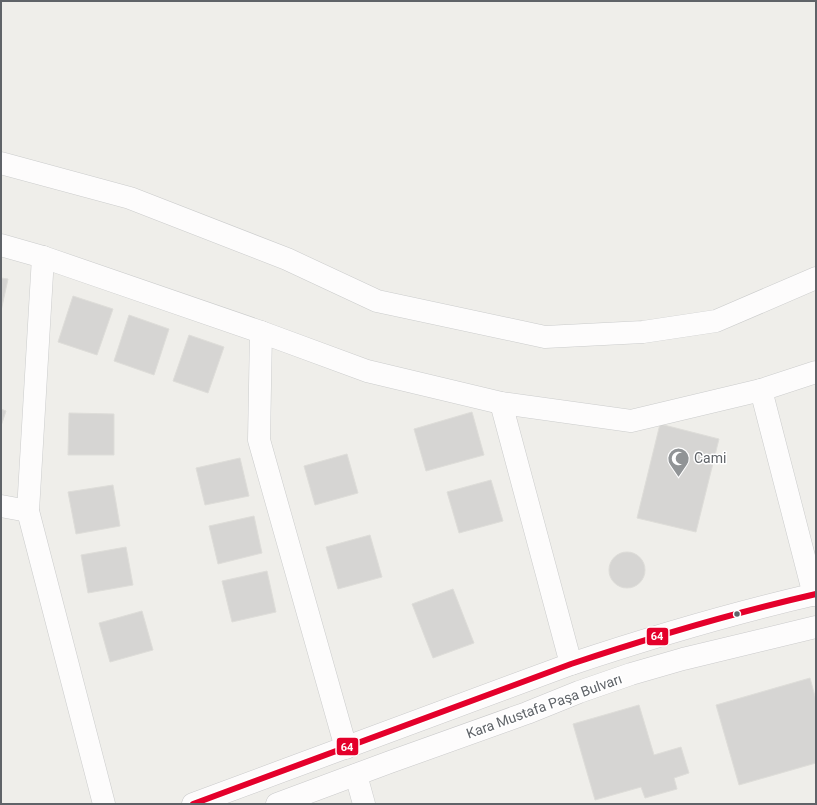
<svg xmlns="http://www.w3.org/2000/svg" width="817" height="805" viewBox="0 0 817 805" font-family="Roboto,sans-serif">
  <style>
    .building { fill: #d6d5d3; stroke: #deddd9 }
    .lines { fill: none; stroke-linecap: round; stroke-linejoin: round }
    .minor-casing { stroke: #cbcccc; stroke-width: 23 }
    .secondary-casing { stroke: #cacacb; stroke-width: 23 }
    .minor { stroke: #fdfcfc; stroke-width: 22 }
    .secondary { stroke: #fdfcfc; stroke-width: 22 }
    .bus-1-casing { stroke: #fff; stroke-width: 9 }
    .bus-1 { stroke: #e4002b; stroke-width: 6 }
    .bus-dot { fill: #5f6368; stroke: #fff; stroke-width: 1.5 }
    .labels { text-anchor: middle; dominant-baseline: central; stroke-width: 3; stroke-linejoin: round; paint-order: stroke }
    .poi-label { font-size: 14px; fill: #5f6368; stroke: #fff; text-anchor: start }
    .street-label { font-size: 14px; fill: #5f6368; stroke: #fff }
    .line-badge { stroke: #fff; stroke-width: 1.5 }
    .badge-label { font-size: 11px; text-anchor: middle; font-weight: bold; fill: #fff }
  </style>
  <rect width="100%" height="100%" fill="#efeeea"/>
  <g class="building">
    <polygon points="1,278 8,279 1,311"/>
    <polygon points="73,296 113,309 97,355 58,342"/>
    <polygon points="129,315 169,329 154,375 114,361"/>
    <polygon points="189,335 224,347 208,393 173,381"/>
    <polygon points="1,409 6,411 1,426"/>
    <polygon points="472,412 484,455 426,471 414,429"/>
    <polygon points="69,413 114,414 114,455 68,455"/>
    <polygon points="660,424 719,439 696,532 637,518"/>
    <polygon points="347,454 358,493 315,505 304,466"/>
    <polygon points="240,458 249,496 205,505 196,468"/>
    <polygon points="491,480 503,521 459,533 447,492"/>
    <polygon points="113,485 120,526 76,534 68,492"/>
    <polygon points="254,516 262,553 218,564 209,526"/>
    <polygon points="370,535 382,577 338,589 326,547"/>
    <polygon points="126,547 133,585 88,593 81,555"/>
    <circle cx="627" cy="570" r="18"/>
    <polygon points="267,571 276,612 232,622 222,581"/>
    <polygon points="453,589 474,643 433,658 412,604"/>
    <polygon points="142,611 153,650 110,662 99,623"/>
    <polygon points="810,678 816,700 816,763 739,785 716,705"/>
    <polygon points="639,705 654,755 681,747 689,773 674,778 677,789 645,798 641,787 595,800 573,724"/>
  </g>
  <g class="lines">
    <defs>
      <g id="minor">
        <polyline points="1,163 130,198 287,259 377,301 545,337 643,332 716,321 816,278"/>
        <polyline points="1,245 43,257 261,332 367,371 501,403 631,421 761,390 816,372"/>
        <polyline points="43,257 28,511 104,804"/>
        <polyline points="261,332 259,440 346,748"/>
        <polyline points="761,390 814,595"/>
        <polyline points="501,403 571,664"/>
        <polyline points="1,506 28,511"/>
        <polyline points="356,775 364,804"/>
      </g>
      <g id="secondary">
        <path d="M193,804L571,664C652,637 733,613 816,594"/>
        <polyline points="277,804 390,762 527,713 579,692 631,674 683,659 816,627"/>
      </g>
    </defs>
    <use href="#minor" class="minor-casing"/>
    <use href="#secondary" class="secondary-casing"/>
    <use href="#minor" class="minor"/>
    <use href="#secondary" class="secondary"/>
    <defs>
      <path id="bus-1" d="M193,804L571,664C652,637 733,613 816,594"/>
    </defs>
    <use href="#bus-1" class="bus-1-casing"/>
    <use href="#bus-1" class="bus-1"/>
  </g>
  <defs>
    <symbol id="mosque-pin" viewBox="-11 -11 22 30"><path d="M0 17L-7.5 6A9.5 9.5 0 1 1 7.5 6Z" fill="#919496" stroke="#fff"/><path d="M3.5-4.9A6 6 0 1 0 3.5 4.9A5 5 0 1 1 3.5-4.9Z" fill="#fff"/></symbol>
  </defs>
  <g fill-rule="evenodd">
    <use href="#mosque-pin" x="666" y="446" width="25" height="34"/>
  </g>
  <circle class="bus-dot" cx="737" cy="614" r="3.5"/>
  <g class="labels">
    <g class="poi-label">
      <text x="694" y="458">Cami</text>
    </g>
    <g class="street-label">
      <text transform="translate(544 706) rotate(-20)">Kara Mustafa Paşa Bulvarı</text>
    </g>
  </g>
  <g class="line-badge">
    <rect x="646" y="627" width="23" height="19" rx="4" fill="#e4002b"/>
    <rect x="336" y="737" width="23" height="19" rx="4" fill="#e4002b"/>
  </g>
  <g class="badge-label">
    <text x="657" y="640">64</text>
    <text x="347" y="751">64</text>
  </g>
  <rect width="817" height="805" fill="none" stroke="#5f6368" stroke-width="4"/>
</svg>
